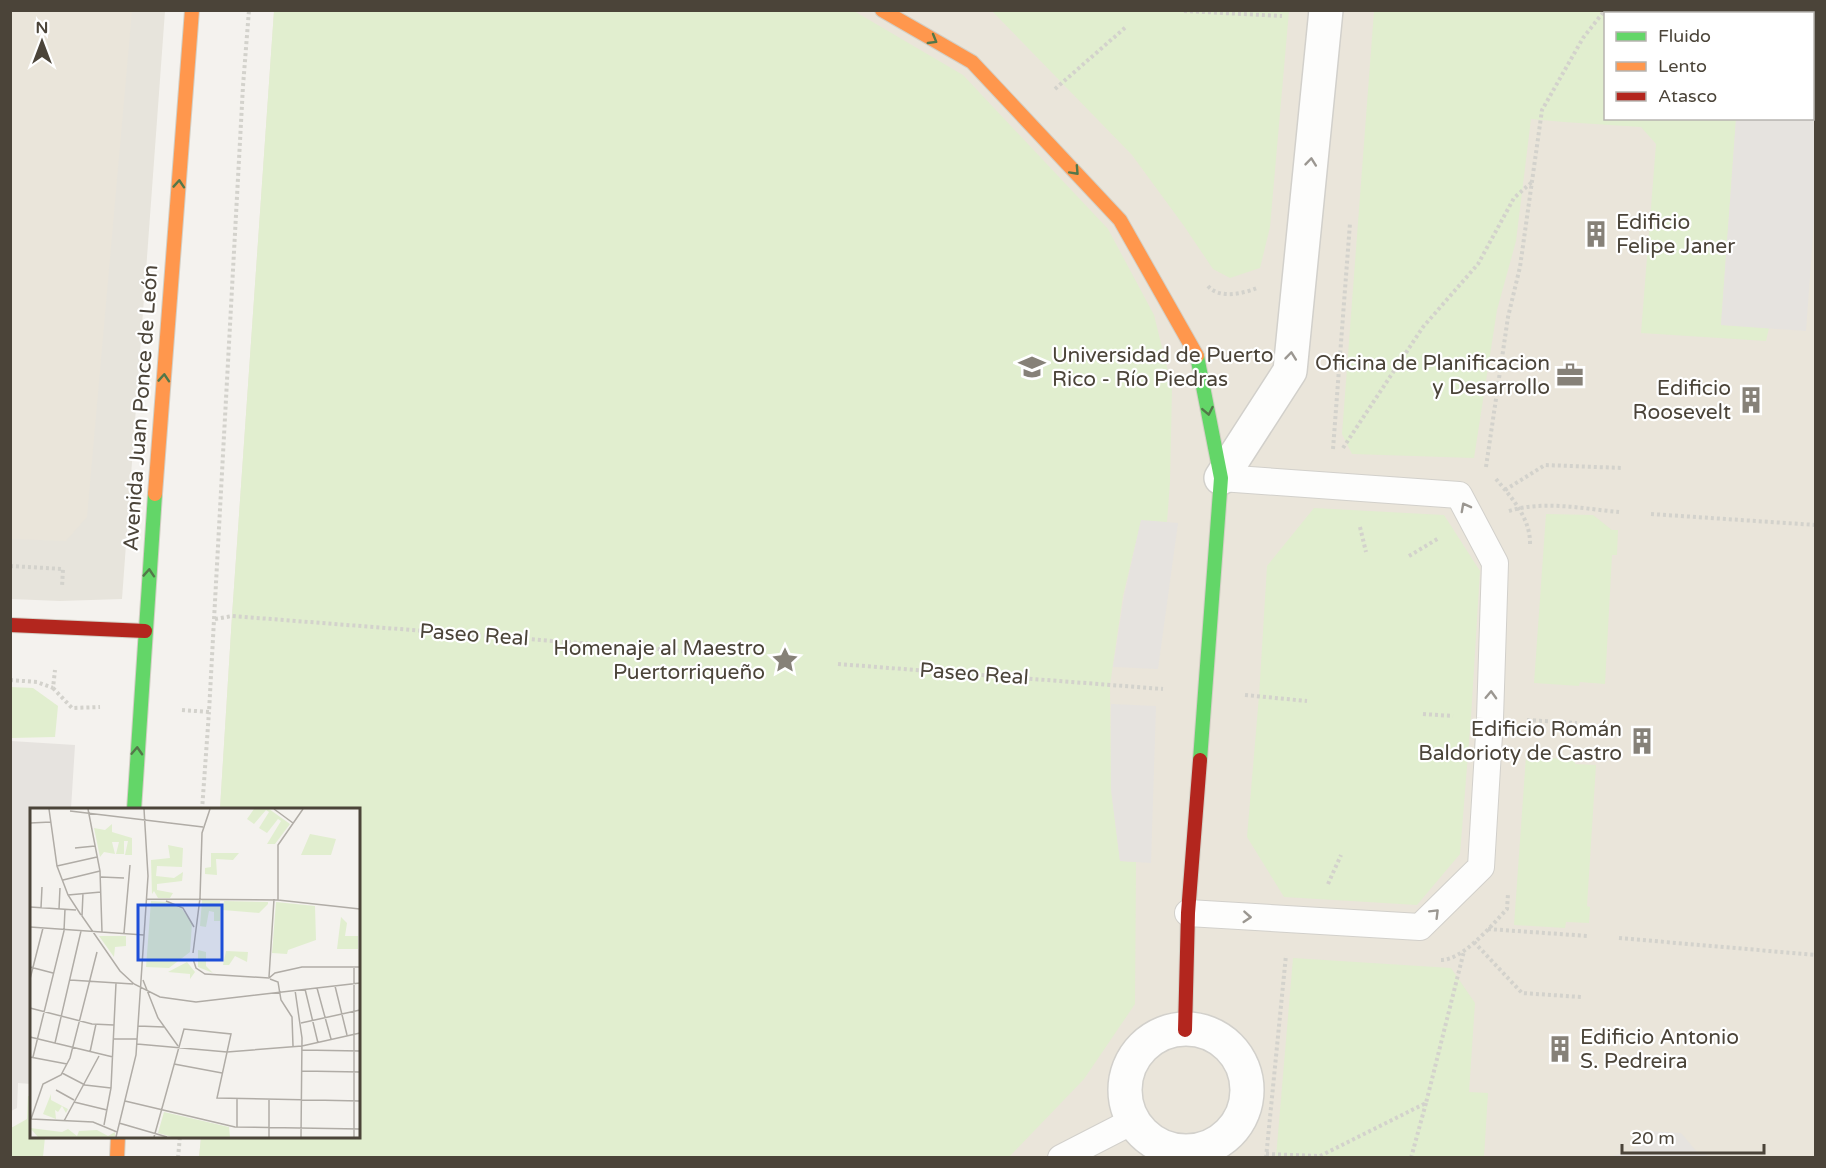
<svg xmlns="http://www.w3.org/2000/svg" width="1826" height="1168" viewBox="0 0 1826 1168" font-family="'Varela Round',sans-serif">
  <style>
    .residential { fill: #e7e4dc }
    .education { fill: #eae5da; fill-rule: evenodd }
    .green { fill: #e1eecf }
    .parking { fill: #e6e3df }
    .lines { fill: none; stroke-linecap: round; stroke-linejoin: round }
    .lane-casing { stroke: #d2d0cb; stroke-width: 28 }
    .street-casing { stroke: #d2d0cb; stroke-width: 36 }
    .fast-casing { stroke: #d3cfc5; stroke-width: 16 }
    .slow-casing { stroke: #d3cfc5; stroke-width: 16 }
    .jam-casing { stroke: #d3cfc5; stroke-width: 16 }
    .path { stroke: #d3d2cc; stroke-width: 4; stroke-dasharray: 3 3; stroke-linecap: butt }
    .lane { stroke: #fdfdfc; stroke-width: 26 }
    .street { stroke: #fdfdfc; stroke-width: 33 }
    .fast { stroke: #63d668; stroke-width: 14 }
    .slow { stroke: #ff974d; stroke-width: 14 }
    .jam { stroke: #b3261e; stroke-width: 14 }
    .oneway { stroke: #537749 }
    .oneway2 { stroke: #9b9791 }
    .labels { text-anchor: middle; dominant-baseline: central; stroke-width: 4.5; stroke-linejoin: round; paint-order: stroke }
    .poi-label { font-size: 21px; fill: #4b4439; stroke: #fff; text-anchor: end }
    .street-label { font-size: 21px; fill: #4b4439; stroke: #fff }
    .inset-road { fill: none; stroke: #b0aca6; stroke-width: 1.5 }
    .view { fill: #1d4ed8; fill-opacity: 0.15; stroke: #1d4ed8; stroke-width: 3 }
    .inset-edge { fill: none; stroke: #4b4439; stroke-width: 3 }
  </style>
  <rect width="100%" height="100%" fill="#f4f2ee"/>
  <polygon class="residential" points="11,11 165,11 122,599 60,601 11,599"/>
  <g class="education">
    <polygon points="11,10 132,11 87,517 66,541 11,539"/>
    <path d="M274,11H1815V1157L199,1158L201,1137L358,1136V810L220,809L232,616ZM1606,14H1812V118H1606Z"/>
  </g>
  <g class="green">
    <polygon points="274,11 854,11 963,75 1108,229 1154,315 1172,388 1170,482 1167,522 1141,521 1123,596 1110,685 1111,789 1120,861 1136,862 1135,1004 1084,1079 1009,1157 199,1158 201,1137 358,1136 358,810 220,809 232,616"/>
    <polygon points="992,11 1289,11 1270,227 1260,268 1230,278 1213,269 1184,226 1132,155"/>
    <polygon points="1374,11 1744,11 1744,14 1606,14 1606,118 1736,119 1721,325 1769,328 1766,341 1641,333 1656,144 1641,127 1564,122 1531,119 1516,241 1497,310 1474,458 1352,454 1342,434"/>
    <polygon points="1314,508 1444,515 1480,571 1471,717 1460,854 1417,905 1284,897 1247,837 1259,696 1267,566"/>
    <polygon points="1546,514 1593,515 1612,530 1618,530 1617,555 1612,555 1605,684 1580,682 1579,686 1534,683"/>
    <polygon points="10,687 33,688 58,706 55,737 11,738"/>
    <polygon points="1526,756 1575,760 1575,764 1596,765 1587,906 1590,907 1589,923 1566,922 1565,928 1514,925"/>
    <polygon points="1293,958 1451,968 1475,1003 1469,1092 1488,1093 1484,1157 1276,1157"/>
    <polygon points="28,1096 31,1096 32,1136 45,1137 43,1157 11,1157 11,1128 27,1119"/>
  </g>
  <g class="parking">
    <polygon points="1744,11 1815,11 1816,195 1806,331 1721,325 1736,119 1812,118 1812,14 1744,13"/>
    <polygon points="1141,520 1178,523 1158,669 1113,667 1124,596"/>
    <polygon points="1111,704 1156,706 1151,863 1120,861 1111,789"/>
    <polygon points="11,741 75,745 71,809 32,810 31,1084 18,1083 17,1108 11,1111"/>
    <polygon points="1649,1131 1681,1133 1696,1151 1712,1157 1609,1157 1632,1151"/>
  </g>
  <g class="lines">
    <defs>
      <g id="lane">
        <polyline points="1188,913 1420,927 1481,867 1490,718 1495,563 1459,495 1221,478"/>
        <polyline points="1061,1158 1133,1121"/>
      </g>
      <g id="street">
        <polyline points="1221,478 1290,371 1326,10"/>
        <circle cx="1186" cy="1090" r="61"/>
      </g>
      <g id="fast">
        <polyline points="1197,356 1221,478 1200,760"/>
        <polyline points="134,810 155,494"/>
      </g>
      <g id="slow">
        <polyline points="882,10 972,62 1120,220 1197,356"/>
        <polyline points="155,494 192,10"/>
        <polyline points="117,1158 118,1136"/>
      </g>
      <g id="jam">
        <polyline points="10,625 145,631"/>
        <polyline points="1185,1030 1188,913 1200,760"/>
      </g>
    </defs>
    <use href="#lane" class="lane-casing"/>
    <use href="#street" class="street-casing"/>
    <use href="#fast" class="fast-casing"/>
    <use href="#slow" class="slow-casing"/>
    <use href="#jam" class="jam-casing"/>
    <g class="path">
      <polyline points="1184,11 1282,16"/>
      <polyline points="1055,89 1127,26"/>
      <path d="M1208,286C1219,299 1242,294 1257,288"/>
      <polyline points="1343,448 1423,327 1478,264 1514,198 1532,182"/>
      <polyline points="1333,449 1350,223"/>
      <polyline points="1486,467 1508,317 1520,267 1542,110 1583,38 1605,10"/>
      <path d="M1496,479C1512,498 1531,519 1530,545"/>
      <polyline points="1505,490 1545,465 1622,468"/>
      <path d="M1509,511C1544,500 1584,509 1619,512"/>
      <polyline points="1651,514 1816,525"/>
      <polyline points="1360,527 1366,552"/>
      <polyline points="1409,556 1439,538"/>
      <polyline points="10,566 63,569 62,587"/>
      <polyline points="215,619 232,616 733,655"/>
      <polyline points="838,664 1163,689"/>
      <polyline points="10,680 37,682 53,688 55,670"/>
      <polyline points="53,688 72,708 100,707"/>
      <polyline points="1245,695 1307,701"/>
      <polyline points="182,710 209,712 243,86 249,10"/>
      <polyline points="1423,714 1453,716"/>
      <polyline points="1527,720 1577,723"/>
      <polyline points="202,810 209,712"/>
      <polyline points="1328,884 1341,855"/>
      <polyline points="1488,929 1588,936"/>
      <polyline points="1619,938 1816,955"/>
      <polyline points="1474,942 1522,993 1581,997"/>
      <path d="M1441,960C1463,960 1492,925 1507,909L1508,894"/>
      <polyline points="1266,1154 1320,1156 1426,1103 1464,951"/>
      <polyline points="178,1158 180,1136"/>
      <polyline points="1266,1158 1286,955"/>
      <polyline points="1411,1158 1426,1103"/>
    </g>
    <use href="#lane" class="lane"/>
    <use href="#street" class="street"/>
    <use href="#fast" class="fast"/>
    <use href="#slow" class="slow"/>
    <use href="#jam" class="jam"/>
  </g>
  <defs><path id="oneway-chevron" d="M-2-3.5L2.5 0L-2 3.5" fill="none" stroke-width="1.6" stroke-linecap="round" stroke-linejoin="round" transform="scale(1.5)"/></defs>
  <g class="oneway">
    <use href="#oneway-chevron" transform="translate(933 40) rotate(30)"/>
    <use href="#oneway-chevron" transform="translate(1075 171) rotate(47)"/>
    <use href="#oneway-chevron" transform="translate(179 184) rotate(-86)"/>
    <use href="#oneway-chevron" transform="translate(164 378) rotate(-86)"/>
    <use href="#oneway-chevron" transform="translate(1208 411) rotate(79)"/>
    <use href="#oneway-chevron" transform="translate(149 573) rotate(-86)"/>
    <use href="#oneway-chevron" transform="translate(137 751) rotate(-87)"/>
  </g>
  <g class="oneway2">
    <use href="#oneway-chevron" transform="translate(1311 162) rotate(-84)"/>
    <use href="#oneway-chevron" transform="translate(1291 356) rotate(-84)"/>
    <use href="#oneway-chevron" transform="translate(1465 507) rotate(-118)"/>
    <use href="#oneway-chevron" transform="translate(1491 695) rotate(-88)"/>
    <use href="#oneway-chevron" transform="translate(1435 913) rotate(-45)"/>
    <use href="#oneway-chevron" transform="translate(1247 917) rotate(4)"/>
  </g>
  <defs>
    <symbol id="building-bare" viewBox="-9 -9 18 18"><path d="M-4-6H4V6H1V3H-1V6H-4ZM-2.5-4.3h1.7v1.8h-1.7ZM.8-4.3h1.7v1.8H.8ZM-2.5-1h1.7V.8h-1.7ZM.8-1h1.7V.8H.8Z" fill="#868178" stroke="#fff" stroke-width="2.5" paint-order="stroke"/></symbol>
    <symbol id="university-bare" viewBox="-9 -9 18 18"><path d="M0-5L7-2L0 1L-7-2ZM-4 1L0 2.5L4 1V4Q0 6-4 4Z" fill="#868178" stroke="#fff" stroke-width="2.5" paint-order="stroke"/></symbol>
    <symbol id="office-bare" viewBox="-9 -9 18 18"><path d="M-6-3h4V-5.5h4V-3h4V5H-6ZM-1-4.5V-3h2v-1.5ZM-6 0V1H6V0Z" fill="#868178" stroke="#fff" stroke-width="2.5" paint-order="stroke"/></symbol>
    <symbol id="sight-bare" viewBox="-9 -9 18 18"><path d="M0-6L1.8-2.2L6-1.7L2.9 1.2L3.7 5.4L0 3.3L-3.7 5.4L-2.9 1.2L-6-1.7L-1.8-2.2Z" fill="#868178" stroke="#fff" stroke-width="2.5" paint-order="stroke"/></symbol>
  </defs>
  <g fill-rule="evenodd">
    <use href="#building-bare" x="1577" y="215" width="38" height="38"/>
    <use href="#university-bare" x="1013" y="348" width="38" height="38"/>
    <use href="#office-bare" x="1551" y="356" width="38" height="38"/>
    <use href="#building-bare" x="1732" y="381" width="38" height="38"/>
    <use href="#sight-bare" x="766" y="641" width="38" height="38"/>
    <use href="#building-bare" x="1623" y="722" width="38" height="38"/>
    <use href="#building-bare" x="1541" y="1030" width="38" height="38"/>
  </g>
  <g class="labels">
    <g class="poi-label">
      <text x="1616" y="222" text-anchor="start">Edificio<tspan x="1616" dy="24">Felipe Janer</tspan></text>
      <text x="1052" y="355" text-anchor="start">Universidad de Puerto<tspan x="1052" dy="24">Rico - Río Piedras</tspan></text>
      <text x="1550" y="363">Oficina de Planificacion<tspan x="1550" dy="24">y Desarrollo</tspan></text>
      <text x="1731" y="388">Edificio<tspan x="1731" dy="24">Roosevelt</tspan></text>
      <text x="765" y="648">Homenaje al Maestro<tspan x="765" dy="24">Puertorriqueño</tspan></text>
      <text x="1622" y="729">Edificio Román<tspan x="1622" dy="24">Baldorioty de Castro</tspan></text>
      <text x="1580" y="1037" text-anchor="start">Edificio Antonio<tspan x="1580" dy="24">S. Pedreira</tspan></text>
    </g>
    <g class="street-label">
      <text transform="translate(141 408) rotate(-86)">Avenida Juan Ponce de León</text>
      <text transform="translate(474 635) rotate(4)">Paseo Real</text>
      <text transform="translate(974 674) rotate(4)">Paseo Real</text>
    </g>
  </g>
  <g transform="translate(30 808)">
    <rect width="330" height="330" fill="#f4f2ee"/>
    <path d="M224,1H239L260,16L245,36H237L251,13L248,11L237,25L229,20L239,4L236,2L224,16L217,11ZM82,16V24L102,30V47H95L98,33H94V46H86L89,34H82L85,46L74,44L70,49L64,20L75,22ZM280,26L306,31L301,47H271ZM138,37L153,40L152,59L127,58L126,68L144,70L153,64L152,73L127,76V82L143,85L140,90H128L124,83L122,86L121,52L140,50ZM181,45H209L203,52L186,51L187,67L175,66V60L181,59ZM172,92L190,93V113H184V104L179,103L176,119L170,118ZM121,93L137,94L152,101L162,115L160,144L139,160L116,159ZM194,93L238,94V96L229,105L193,102ZM246,94L285,98L286,132L258,142L257,146L242,145ZM311,109L317,115L315,128H328V141H307ZM69,128H96V138L85,139L84,149ZM168,142L176,144V158L183,165L168,159ZM196,143L218,144L217,154L205,148L199,157H193ZM157,154L165,164L160,171V166L138,164ZM21,286V292L38,301L36,305L32,298L28,304L25,302L26,311L13,306ZM134,304L199,319L200,329H142L128,325ZM0,320L32,324L38,321L47,328L49,323L67,322L78,328L85,324V329H8Z" fill="#e1eecf"/>
    <path class="inset-road" d="M19,1L27,58L38,87L51,107M58,1L70,63L72,124M244,1L263,15M40,3L173,19M0,15L21,14M45,40L65,38M27,58L67,49M71,69L94,70M33,72L70,63M53,85L52,108L90,163L104,176L130,189L166,194L330,175M38,87L71,84M117,91L248,92L330,101M248,92V37L273,1M136,93L153,100L164,119M0,99L46,102M11,100L12,79M29,101L30,80M0,119L114,127M94,125L100,57M163,145L170,90L172,25L180,1M163,151L166,160L175,166L239,170L245,165L272,159H330M0,159L23,165M324,160V329M239,169L244,91M0,171L13,120M240,171L248,174L251,192L262,209L263,238M40,172L103,176M113,172L128,210L148,238M305,178L317,227M287,180L301,231M275,181L288,235M265,182L272,230L271,329M0,200L62,216L84,217M271,215L330,202M108,218L134,219M0,229L83,249M84,231H107M25,235L51,123M107,236L197,244L272,238L330,225M272,242L330,243M60,244L66,216M0,249L37,256M3,249L34,123L35,101M144,256L192,265M272,263L330,264M32,265L55,277L81,280M26,282L44,292M207,291V319M95,293L205,319L330,321M44,294L77,302M1,311L13,276L31,267L40,250L67,144M1,311L63,314L87,324M34,313L69,248M89,315L137,329M74,317L81,280L86,175M86,329L106,247L118,68L114,1M124,329L154,221L201,226L187,290L330,293M239,329V291"/>
    <path class="view" d="M108,97H192V152H108Z"/>
    <rect width="330" height="330" class="inset-edge"/>
  </g>
  <rect width="1826" height="1168" fill="none" stroke="#4b4439" stroke-width="24"/>
  <rect x="1604" y="12" width="210" height="108" fill="#ffffff" stroke="#b7b4b0" stroke-width="1.5"/>
  <rect x="1616" y="32" width="30" height="9" fill="#63d668" stroke="#b7b4b0" stroke-width="1.5"/>
  <text x="1658" y="42" font-size="18" fill="#4b4439">Fluido</text>
  <rect x="1616" y="62" width="30" height="9" fill="#ff974d" stroke="#b7b4b0" stroke-width="1.5"/>
  <text x="1658" y="72" font-size="18" fill="#4b4439">Lento</text>
  <rect x="1616" y="92" width="30" height="9" fill="#b3261e" stroke="#b7b4b0" stroke-width="1.5"/>
  <text x="1658" y="102" font-size="18" fill="#4b4439">Atasco</text>
  <g transform="translate(42 42)" stroke="#ffffff" stroke-width="4.5" paint-order="stroke">
  <path d="M0-4.5L10 22L0 15L-10 22Z" fill="#4b4439"/>
  <text y="-9" font-size="16" font-weight="bold" text-anchor="middle" fill="#4b4439">N</text>
  </g>
  <path d="M1622 1144v9h142v-9" fill="none" stroke="#4b4439" stroke-width="3"/>
  <text x="1631" y="1144" font-size="18" fill="#4b4439" stroke="#ffffff" stroke-width="4.5" paint-order="stroke">20 m</text>
</svg>
